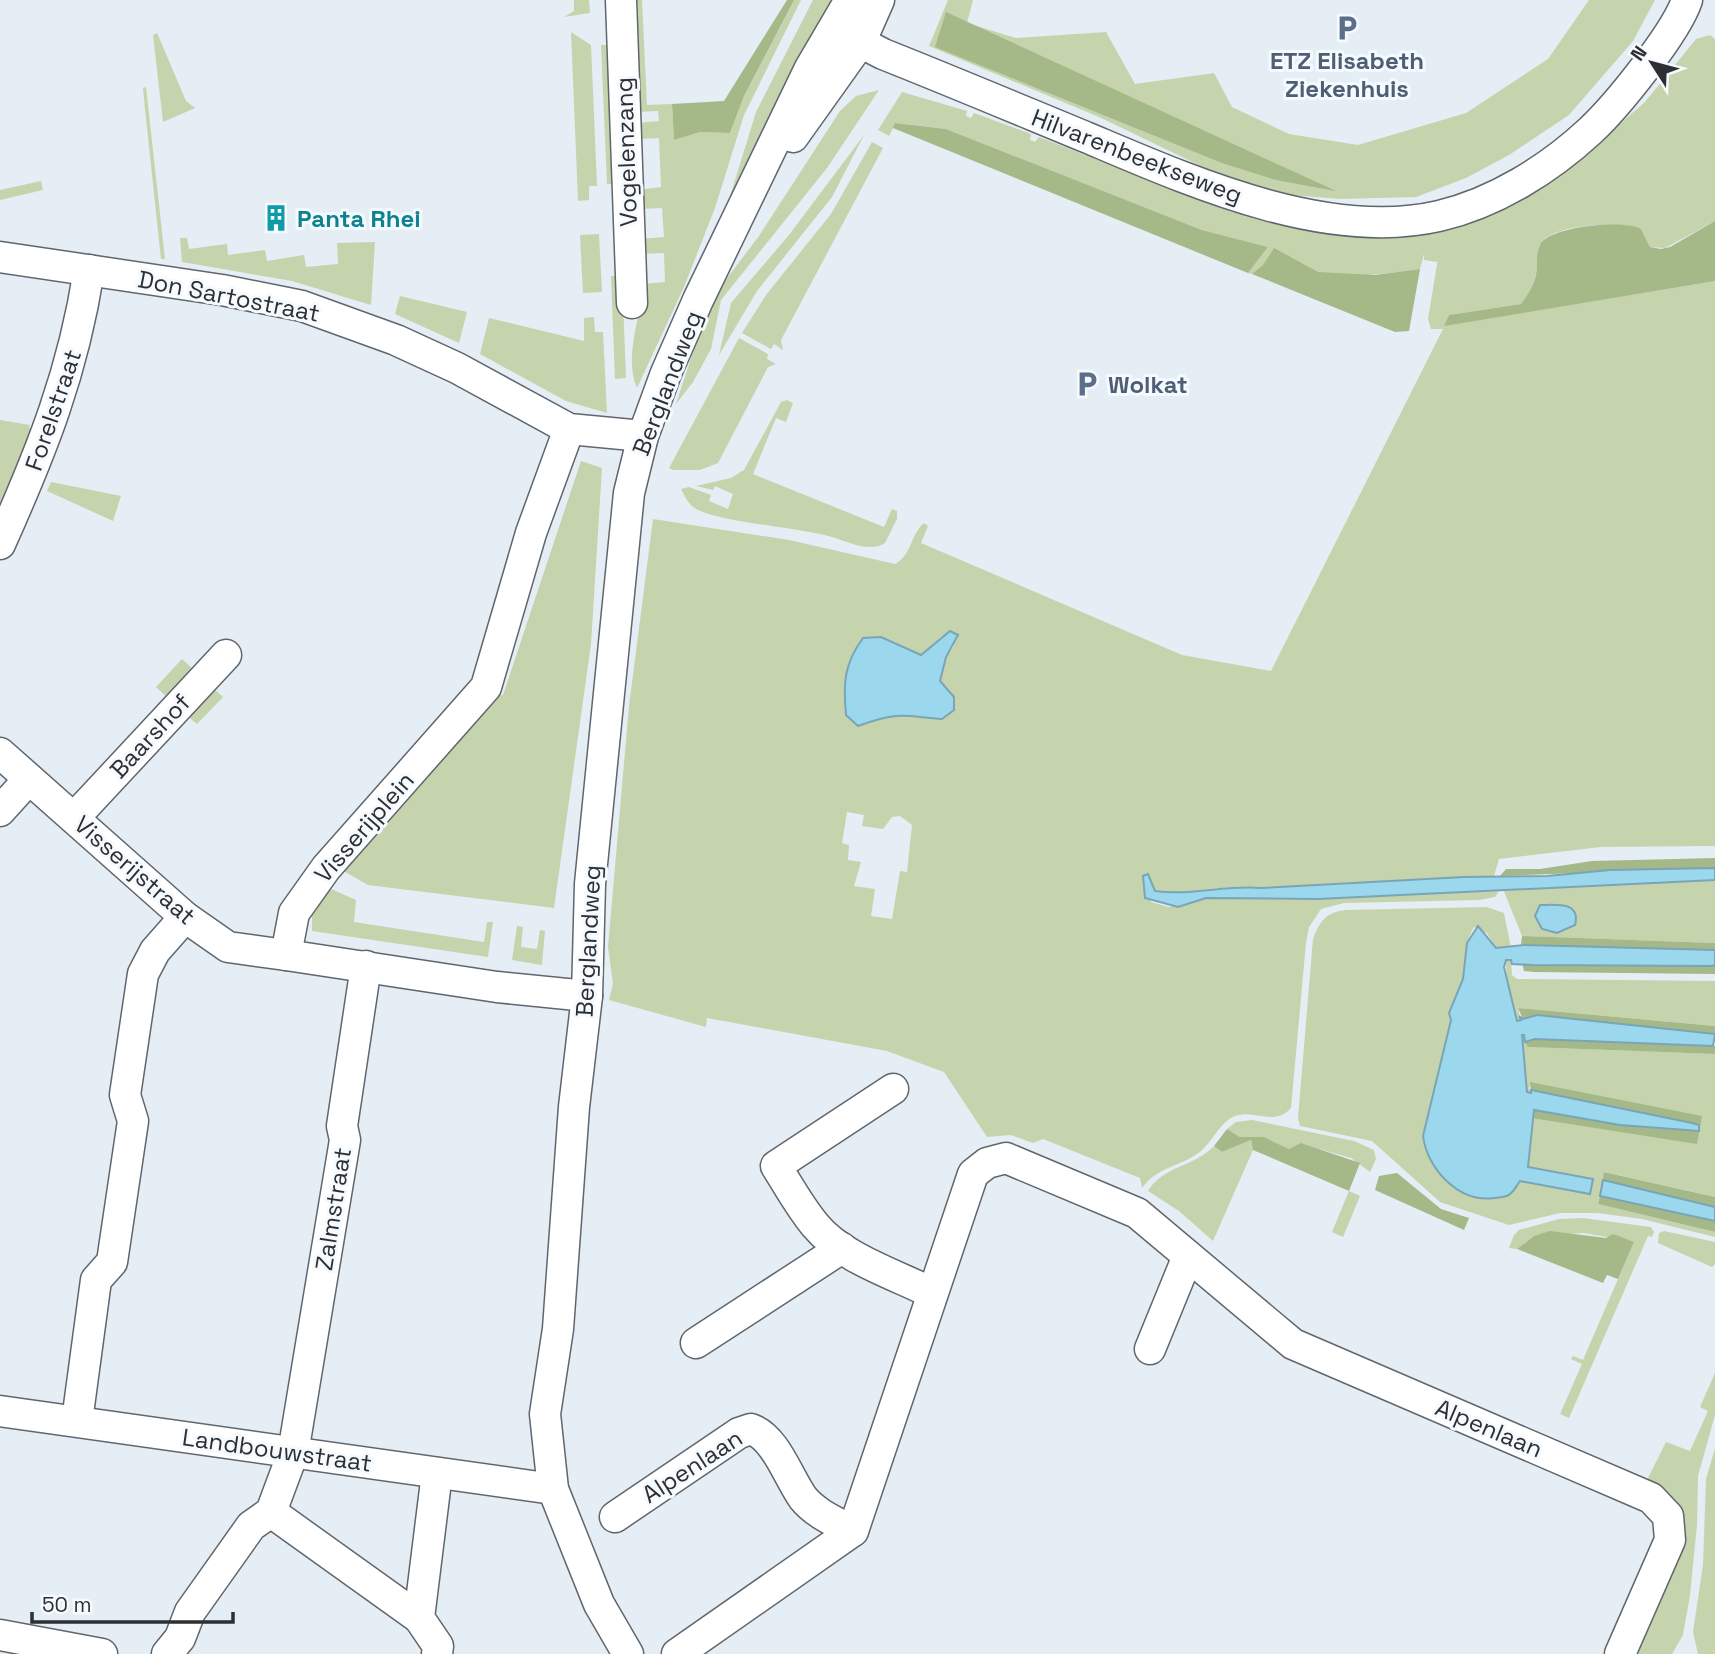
<svg xmlns="http://www.w3.org/2000/svg" width="1715" height="1654" viewBox="0 0 1715 1654" font-family="'Space Grotesk',sans-serif">
  <style>
    .green { fill: #c5d4ad; fill-rule: evenodd }
    .forest { fill: #a5b888 }
    .water { fill: #9bd8ee; stroke: #7aa5b6; stroke-width: 2 }
    .lines { fill: none; stroke-linecap: round; stroke-linejoin: round }
    .minor-casing { stroke: #60666e; stroke-width: 33 }
    .minor { stroke: #fff; stroke-width: 30 }
    .labels { text-anchor: middle; dominant-baseline: central; stroke-width: 6; stroke-linejoin: round; paint-order: stroke }
    .service-label { font-size: 24px; font-weight: bold; fill: #4e5e75; stroke: #f5faff }
    .street-label { font-size: 24px; fill: #2d2f33; stroke: #f5faff }
    .culture-label { font-size: 24px; font-weight: bold; fill: #0d838f; stroke: #f5faff; text-anchor: start }
  </style>
  <rect width="100%" height="100%" fill="#e5edf5"/>
  <g class="green">
    <polygon points="574,0 589,0 590,13 564,17 574,11"/>
    <path d="M629,0H642L647,105L672,104L674,140L700,132L730,133L744,96L794,0H801L744,115L715,208L684,287L637,388C623,356 642,317 642,284L665,282L664,253L642,254L640,239L664,237L662,208L640,209L638,190L661,187L659,138L637,139L636,123L659,121L658,111L636,112Z"/>
    <polygon points="813,0 833,0 723,219 756,112"/>
    <polygon points="948,0 973,0 967,23 1016,38 1106,32 1135,84 1214,73 1232,107 1289,134 1358,145 1466,113 1548,59 1589,0 1655,0 1633,41 1569,115 1509,155 1466,178 1416,197 1341,199 1277,194 1230,180 1099,117 929,46"/>
    <polygon points="571,32 591,45 597,186 589,186 589,200 578,201"/>
    <polygon points="157,33 186,101 195,108 163,122 153,35"/>
    <path d="M1710,35L1715,39V221L1665,248L1650,247L1641,229C1623,221 1553,224 1541,243C1535,253 1538,264 1536,275C1534,286 1527,295 1521,304L1449,315L1445,325L1715,281V846L1601,847L1499,859L1494,876L1261,888C1233,886 1204,888 1177,895C1172,896 1161,892 1155,891L1148,874L1151,902L1169,907L1206,898L1318,899L1497,888L1498,893L1495,897L1479,900L1344,903L1321,909L1309,927L1306,943L1291,1108C1274,1127 1256,1109 1235,1116C1220,1122 1213,1141 1201,1151C1181,1167 1158,1166 1142,1188L1140,1178L1043,1139L1033,1143L1011,1135L987,1137L944,1072L887,1051L707,1018L706,1027L609,1000L613,984L608,947L629,706L653,519L789,540L895,564C912,555 910,535 924,523L928,526L921,543L1182,655L1271,671L1443,329H1431L1428,319L1438,258L1437,262L1424,260V254L1420,269C1389,273 1342,281 1312,271C1298,266 1287,255 1274,249L1263,266L1252,274L1248,273L1268,247L1202,230L946,129L896,123L889,136L878,130L902,92L967,111L966,116L971,118L974,113L1031,134L1030,140L1035,142L1039,137L1231,212L1299,226L1385,227L1590,149L1645,102L1696,39ZM942,636L954,646L946,657L940,681L954,697L914,717C895,709 876,719 858,726L892,641L921,655ZM847,812L864,815L862,826L883,829L892,817L900,816L912,825L907,872L900,871L892,919L871,916L875,889L854,886L861,862L848,860L849,845L842,843Z"/>
    <polygon points="601,45 612,45 618,184 607,184"/>
    <polygon points="146,87 165,259 161,259 145,109 143,88"/>
    <polygon points="879,90 827,168 721,300 711,349 693,382 676,404 696,343 718,290 759,236 840,111 856,96"/>
    <polygon points="864,135 832,197 757,291 719,355 731,303 789,235"/>
    <polygon points="872,142 883,148 781,340 783,350 774,344 771,349 742,333 766,295 831,214"/>
    <polygon points="41,181 43,190 0,200 0,190"/>
    <polygon points="599,234 602,292 583,293 580,235"/>
    <polygon points="180,238 187,238 189,249 227,244 228,255 265,250 267,261 304,255 306,267 338,264 337,243 375,242 371,305 292,281 182,262"/>
    <polygon points="611,276 622,276 626,378 615,379"/>
    <polygon points="400,296 467,312 459,343 395,314"/>
    <polygon points="594,317 595,332 603,332 607,413 566,401 480,354 489,318 584,341 584,318"/>
    <polygon points="739,338 768,354 767,359 776,364 768,367 718,463 700,470 673,470 669,468"/>
    <path d="M787,400L793,403L786,422L776,418L753,474L884,527L892,509L897,511V519L885,543C870,552 853,544 838,539C805,527 715,523 693,507C688,503 684,495 681,489L689,487L711,495L709,501L728,509L733,494L715,486L713,490L696,486L731,478L744,470L781,402Z"/>
    <polygon points="0,420 30,425 29,428 33,429 0,523"/>
    <polygon points="581,461 602,468 591,644 554,908 368,885 340,869 492,703 494,696 503,695"/>
    <polygon points="51,482 121,496 113,521 47,491"/>
    <polygon points="182,659 194,670 168,698 156,687"/>
    <polygon points="211,686 223,697 197,724 185,714"/>
    <path d="M1715,880V943L1522,936L1503,889ZM1540,905H1561L1542,929L1535,916Z"/>
    <polygon points="329,888 356,900 354,922 484,942 487,922 493,922 488,957 312,931 312,910"/>
    <path d="M1487,907L1504,913L1511,948H1496L1487,933L1474,927C1463,946 1467,963 1462,982C1458,995 1448,1006 1451,1020L1423,1136C1427,1170 1462,1182 1490,1199L1520,1181L1590,1193L1592,1179L1527,1167L1531,1118L1697,1143L1701,1116L1529,1087L1531,1093L1527,1092L1522,1035H1525L1528,1047L1715,1054V1197L1605,1172L1598,1204L1715,1232V1237L1642,1219L1597,1213H1560L1509,1225L1440,1202L1372,1141L1300,1126L1298,1118L1313,939C1320,920 1327,912 1346,910Z"/>
    <polygon points="517,926 523,927 521,947 537,949 540,930 545,931 542,965 512,960"/>
    <polygon points="1506,960 1511,960 1512,975 1517,979 1715,981 1715,1026 1518,1008 1521,1021 1516,1021 1507,989"/>
    <polygon points="1252,1120 1354,1141 1374,1150 1376,1159 1370,1172 1351,1158 1302,1144 1289,1149 1268,1139 1240,1137 1227,1129 1236,1122"/>
    <path d="M1251,1140L1253,1150L1213,1241L1179,1211L1148,1191C1163,1166 1194,1167 1214,1146L1222,1152Z"/>
    <polygon points="1349,1191 1360,1196 1343,1237 1332,1232"/>
    <polygon points="1583,1218 1651,1227 1654,1232 1652,1237 1648,1236 1569,1418 1560,1414 1582,1364 1571,1359 1573,1356 1583,1360 1634,1242 1584,1233 1534,1236 1517,1249 1509,1248 1514,1235 1519,1230 1559,1219"/>
    <polygon points="1664,1231 1715,1242 1715,1264 1712,1267 1658,1243 1659,1233"/>
    <polygon points="1715,1373 1715,1415 1698,1476 1697,1525 1690,1595 1683,1635 1672,1654 1635,1654 1677,1558 1645,1484 1666,1442 1690,1451 1708,1411 1700,1407"/>
    <polygon points="1715,1448 1715,1654 1698,1654 1693,1632 1703,1565 1706,1479"/>
  </g>
  <g class="forest">
    <polygon points="787,0 794,0 744,96 730,133 700,132 674,140 672,104 724,101"/>
    <polygon points="946,12 1336,191 1276,180 1222,163 935,47"/>
    <polygon points="895,123 946,129 1202,230 1268,247 1248,273 893,128"/>
    <path d="M1715,221V281L1444,326L1449,315L1521,304C1527,295 1534,286 1536,275C1538,264 1535,253 1541,243C1552,226 1626,219 1641,229L1650,247L1661,249L1670,247Z"/>
    <polygon points="1274,248 1318,272 1375,275 1420,269 1409,331 1395,332 1252,274 1263,265"/>
    <polygon points="1715,858 1715,868 1500,876 1506,869 1540,869 1592,861"/>
    <polygon points="1522,936 1715,943 1715,950 1530,946 1521,945"/>
    <polygon points="1522,963 1715,965 1715,974 1534,972 1524,971"/>
    <polygon points="1518,1008 1715,1026 1715,1034 1546,1016 1523,1019"/>
    <polygon points="1528,1039 1715,1046 1715,1054 1528,1047 1525,1042"/>
    <polygon points="1530,1082 1702,1116 1697,1144 1531,1118 1533,1110 1537,1109 1620,1125 1699,1131 1693,1123 1531,1090"/>
    <polygon points="1227,1129 1240,1137 1264,1137 1289,1149 1301,1143 1360,1163 1349,1191 1253,1150 1251,1140 1222,1152 1214,1146"/>
    <polygon points="1604,1172 1715,1197 1715,1207 1613,1185 1603,1180"/>
    <polygon points="1397,1173 1441,1209 1469,1218 1464,1230 1375,1190 1379,1176"/>
    <polygon points="1600,1196 1715,1221 1715,1232 1598,1204"/>
    <polygon points="1550,1231 1606,1238 1613,1234 1634,1242 1618,1279 1607,1275 1603,1283 1517,1249 1534,1236"/>
  </g>
  <g class="water">
    <path d="M950,631L958,635L946,657L940,681L954,697V710L942,719C902,716 898,711 858,726L846,715C843,683 844,664 863,638L881,637L921,655Z"/>
    <path d="M1715,868V880L1318,899L1206,898L1178,907L1145,898L1143,876L1148,874L1155,891C1189,896 1225,885 1261,888L1464,877L1547,876L1610,870Z"/>
    <path d="M1540,905C1556,905 1581,901 1575,925L1557,933L1542,929L1535,916Z"/>
    <path d="M1478,926L1496,948L1524,945L1715,950V965L1712,966L1533,965L1512,964L1511,960H1506L1504,967L1517,1021L1521,1020L1519,1016L1523,1019L1537,1015L1715,1034L1713,1046L1535,1039L1525,1042L1524,1035H1522L1527,1092L1531,1093V1090L1692,1123L1699,1125V1131L1620,1125L1534,1110L1528,1167L1593,1179L1590,1194L1520,1181C1517,1185 1514,1191 1510,1194C1506,1198 1499,1197 1494,1198C1459,1203 1427,1169 1423,1136L1451,1020L1449,1013L1463,979L1467,943Z"/>
    <polygon points="1603,1180 1715,1207 1715,1221 1600,1196"/>
  </g>
  <g class="lines">
    <defs>
      <g id="minor">
        <polyline points="621,0 632,303"/>
        <path d="M835,29L883,54C951,81 1020,110 1088,138C1190,181 1326,242 1439,216C1495,203 1549,169 1590,131C1616,107 1676,33 1687,0"/>
        <polyline points="793,137 860,43 879,0"/>
        <polyline points="0,257 222,290 302,306 396,340 457,368 569,429 643,436"/>
        <polyline points="569,429 531,533 486,687 326,868 294,913 286,955 497,987 587,996"/>
        <path d="M0,544C42,450 73,373 89,270"/>
        <polyline points="0,753 185,917 228,947 286,955"/>
        <polyline points="0,811 29,779"/>
        <polyline points="74,818 226,655"/>
        <path d="M893,1089L776,1166C788,1185 800,1207 815,1225C842,1258 894,1274 932,1293"/>
        <polyline points="696,1343 842,1248"/>
        <polyline points="1150,1349 1188,1256"/>
        <polyline points="0,1411 553,1489"/>
        <polyline points="77,1421 96,1280 112,1262 133,1121 125,1095 143,974 155,951 185,917"/>
        <polyline points="271,1512 419,1618"/>
        <path d="M615,1517L739,1433L751,1429C776,1438 788,1477 803,1498C816,1514 836,1522 853,1531"/>
        <polyline points="0,1635 102,1654"/>
        <polyline points="167,1654 180,1638 190,1612 251,1526 271,1512 293,1453 345,1140 342,1126 366,966"/>
        <polyline points="437,1654 438,1646 419,1618 437,1473"/>
        <polyline points="628,1654 599,1604 553,1489 545,1414 558,1329 574,1107 587,996 590,884 629,493 643,436 666,373 698,300 810,68 850,0"/>
        <polyline points="677,1654 853,1531 973,1174 987,1163 1006,1158 1137,1213 1293,1344 1651,1498 1668,1516 1670,1540 1620,1654"/>
      </g>
    </defs>
    <use href="#minor" class="minor-casing"/>
    <use href="#minor" class="minor"/>
  </g>
  <defs>
    <symbol id="parking-bare" viewBox="-9 -9 18 18"><path d="M-3.5-5.5H1a3.5 3.5 0 0 1 0 7H-1V5.5H-3.5ZM-1-3.4V-.6H.8a1.4 1.4 0 0 0 0-2.8Z" fill="#5c6f8a" stroke="#f5faff" stroke-width="2.5" paint-order="stroke"/></symbol>
    <symbol id="building-bare" viewBox="-9 -9 18 18"><path d="M-4-6H4V6H1V3H-1V6H-4ZM-2.5-4.3h1.7v1.8h-1.7ZM.8-4.3h1.7v1.8H.8ZM-2.5-1h1.7V.8h-1.7ZM.8-1h1.7V.8H.8Z" fill="#0f9aa8" stroke="#f5faff" stroke-width="2.5" paint-order="stroke"/></symbol>
  </defs>
  <g fill-rule="evenodd">
    <use href="#parking-bare" x="1328" y="9" width="38" height="38"/>
    <use href="#building-bare" x="257" y="199" width="38" height="38"/>
    <use href="#parking-bare" x="1068" y="365" width="38" height="38"/>
  </g>
  <g class="labels">
    <g class="service-label">
      <text x="1347" y="60">ETZ Elisabeth<tspan x="1347" dy="28">Ziekenhuis</tspan></text>
      <text x="1108" y="384" text-anchor="start">Wolkat</text>
    </g>
    <g class="street-label">
      <text transform="translate(626 152) rotate(-92)">Vogelenzang</text>
      <text transform="translate(1137 156) rotate(21)">Hilvarenbeekseweg</text>
      <text transform="translate(229 296) rotate(11)">Don Sartostraat</text>
      <text transform="translate(667 383) rotate(-69)">Berglandweg</text>
      <text transform="translate(53 410) rotate(-71)">Forelstraat</text>
      <text transform="translate(150 736) rotate(-47)">Baarshof</text>
      <text transform="translate(364 827) rotate(-49)">Visserijplein</text>
      <text transform="translate(135 870) rotate(41)">Visserijstraat</text>
      <text transform="translate(588 941) rotate(-87)">Berglandweg</text>
      <text transform="translate(333 1209) rotate(-81)">Zalmstraat</text>
      <text transform="translate(1489 1428) rotate(23)">Alpenlaan</text>
      <text transform="translate(277 1450) rotate(8)">Landbouwstraat</text>
      <text transform="translate(692 1466) rotate(-33)">Alpenlaan</text>
    </g>
    <g class="culture-label">
      <text x="297" y="218">Panta Rhei</text>
    </g>
  </g>
  <g transform="translate(1652 63) rotate(306)" stroke="#f5faff" stroke-width="5" paint-order="stroke">
  <path d="M0-5L12 26L0 18L-12 26Z" fill="#2d2f33"/>
  <text y="-10" font-size="19" font-weight="bold" text-anchor="middle" fill="#2d2f33">N</text>
  </g>
  <path d="M32 1612v10h201v-10" fill="none" stroke="#2d2f33" stroke-width="3.5"/>
  <text x="42" y="1612" font-size="21" fill="#2d2f33" stroke="#f5faff" stroke-width="5" paint-order="stroke">50 m</text>
</svg>
